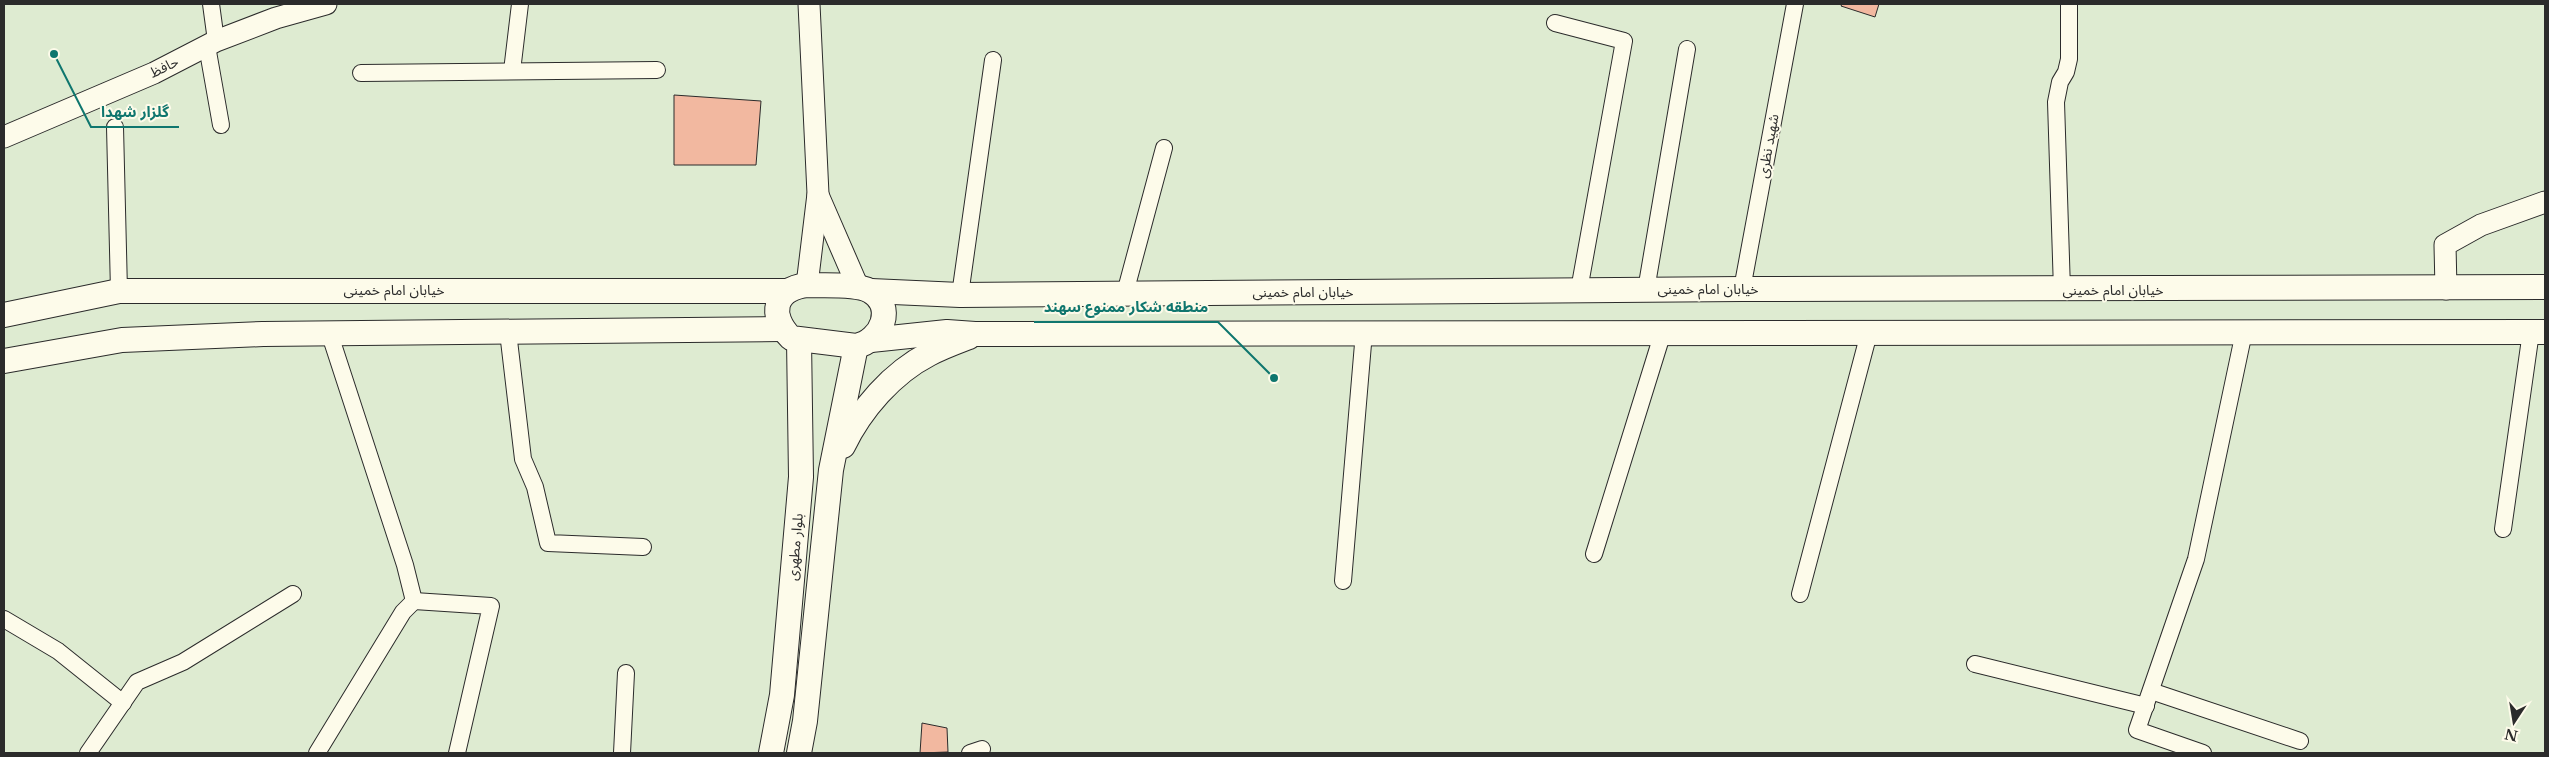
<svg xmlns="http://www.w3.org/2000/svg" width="2549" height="757" viewBox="0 0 2549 757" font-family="'Libre Baskerville','Noto Sans Arabic',serif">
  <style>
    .green { fill: #deebd1; stroke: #74746e }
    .building { fill: #f2b8a0; stroke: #2b2b2b }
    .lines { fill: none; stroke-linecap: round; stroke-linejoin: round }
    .minor-casing { stroke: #2b2b2b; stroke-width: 18 }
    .tertiary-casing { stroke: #2b2b2b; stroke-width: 23 }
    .secondary-casing { stroke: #2b2b2b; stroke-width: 26 }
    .minor { stroke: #fdfbea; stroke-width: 16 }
    .tertiary { stroke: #fdfbea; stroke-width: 21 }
    .secondary { stroke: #fdfbea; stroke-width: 24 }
    .labels { text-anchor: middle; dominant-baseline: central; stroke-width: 4; stroke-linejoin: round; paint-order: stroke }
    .street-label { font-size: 14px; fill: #2b2b2b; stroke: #fdfbea }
    .leader { fill: none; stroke: #0f766e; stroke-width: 2 }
    .callout-dot { fill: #0f766e; stroke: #fdfbea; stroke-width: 2 }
    .callout-label { font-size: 15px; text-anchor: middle; font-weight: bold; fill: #0f766e; stroke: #fdfbea; stroke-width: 4; stroke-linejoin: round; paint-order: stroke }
  </style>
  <rect width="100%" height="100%" fill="#fdfbea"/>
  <rect class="green" x="4" y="4" width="2541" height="749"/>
  <g class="building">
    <polygon points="1842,4 1879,4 1875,17 1841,6"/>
    <polygon points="674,95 761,101 756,165 674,165"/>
    <polygon points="922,723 947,728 948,752 920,753"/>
  </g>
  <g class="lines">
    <defs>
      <g id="minor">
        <polyline points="211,4 216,41"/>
        <polyline points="1555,23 1624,41 1579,290"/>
        <polyline points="207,46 221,125"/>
        <polyline points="512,71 520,4"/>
        <polyline points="361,73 657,70"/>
        <polyline points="115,127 119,291"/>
        <polyline points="1742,289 1795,4"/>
        <polyline points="1646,290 1687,49"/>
        <polyline points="2062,290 2056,102 2060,82 2066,72 2069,59 2069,4"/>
        <polyline points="1125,293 1164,148"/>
        <polyline points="960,295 993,60"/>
        <polyline points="508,332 523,459 535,487 548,543 643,547"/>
        <polyline points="2503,529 2531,332"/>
        <polyline points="1594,554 1663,332"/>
        <polyline points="1343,581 1364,332"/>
        <polyline points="1800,594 1869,333"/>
        <polyline points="414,601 491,606 457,753"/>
        <polyline points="4,619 58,651 123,703"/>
        <polyline points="1975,664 2146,706"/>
        <polyline points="2151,691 2300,741"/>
        <polyline points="88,753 137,682 183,662 293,594"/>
        <polyline points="317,753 403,612 414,601 405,565 330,335"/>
        <polyline points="622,753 626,673"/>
        <polyline points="970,753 982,749"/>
        <polyline points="2203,753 2137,730 2196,559 2244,332"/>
      </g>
      <g id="tertiary">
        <polyline points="4,137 154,73 216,41 276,18 326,4"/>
        <polyline points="818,195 858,287"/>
        <polyline points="807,285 818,194 809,4"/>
        <polyline points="2446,289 2445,245 2481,225 2545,202"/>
      </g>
      <g id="secondary">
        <path d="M807,285C824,286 856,283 870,291C896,306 882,341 856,346L791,338C768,315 774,289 807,285Z"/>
        <polyline points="871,291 960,295 1742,289 2545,287"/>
        <polyline points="4,315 119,291 787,291"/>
        <polyline points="871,340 947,332 975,334 2545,332"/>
        <polyline points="4,361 122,340 263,334 781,329"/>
        <path d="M843,446C861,409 892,373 929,354C942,347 956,342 969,337"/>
        <polyline points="771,753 782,695 801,477 799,340"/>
        <polyline points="799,753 805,721 831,470 856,346"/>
      </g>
    </defs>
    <use href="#minor" class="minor-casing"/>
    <use href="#tertiary" class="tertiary-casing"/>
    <use href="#secondary" class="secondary-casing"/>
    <use href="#minor" class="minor"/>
    <use href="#tertiary" class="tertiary"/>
    <use href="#secondary" class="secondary"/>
  </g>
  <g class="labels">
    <g class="street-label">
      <text transform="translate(164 67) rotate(-26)">حافظ</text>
      <text transform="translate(1768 146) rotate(-80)">شهید نظری</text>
      <text x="1708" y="289">خیابان امام خمینی</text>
      <text x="394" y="290">خیابان امام خمینی</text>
      <text x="2113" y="290">خیابان امام خمینی</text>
      <text x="1303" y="292">خیابان امام خمینی</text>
      <text transform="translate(795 547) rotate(-85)">بلوار مطهری</text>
    </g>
  </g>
  <path class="leader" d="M54 54L91 127H179M1274 378L1218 322H1034"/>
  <g class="callout-dot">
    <circle cx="54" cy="54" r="5"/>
    <circle cx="1274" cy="378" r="5"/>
  </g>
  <g class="callout-label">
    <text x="135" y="117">گلزار شهدا</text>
    <text x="1126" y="312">منطقه شکار ممنوع سهند</text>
  </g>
  <rect width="2549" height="757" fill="none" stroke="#2b2b2b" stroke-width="10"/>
  <g transform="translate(2514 722) rotate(192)" stroke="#fdfbea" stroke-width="4" paint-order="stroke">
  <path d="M0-4L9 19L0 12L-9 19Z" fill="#2b2b2b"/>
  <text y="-8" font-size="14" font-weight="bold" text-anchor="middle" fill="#2b2b2b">N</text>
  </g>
</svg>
